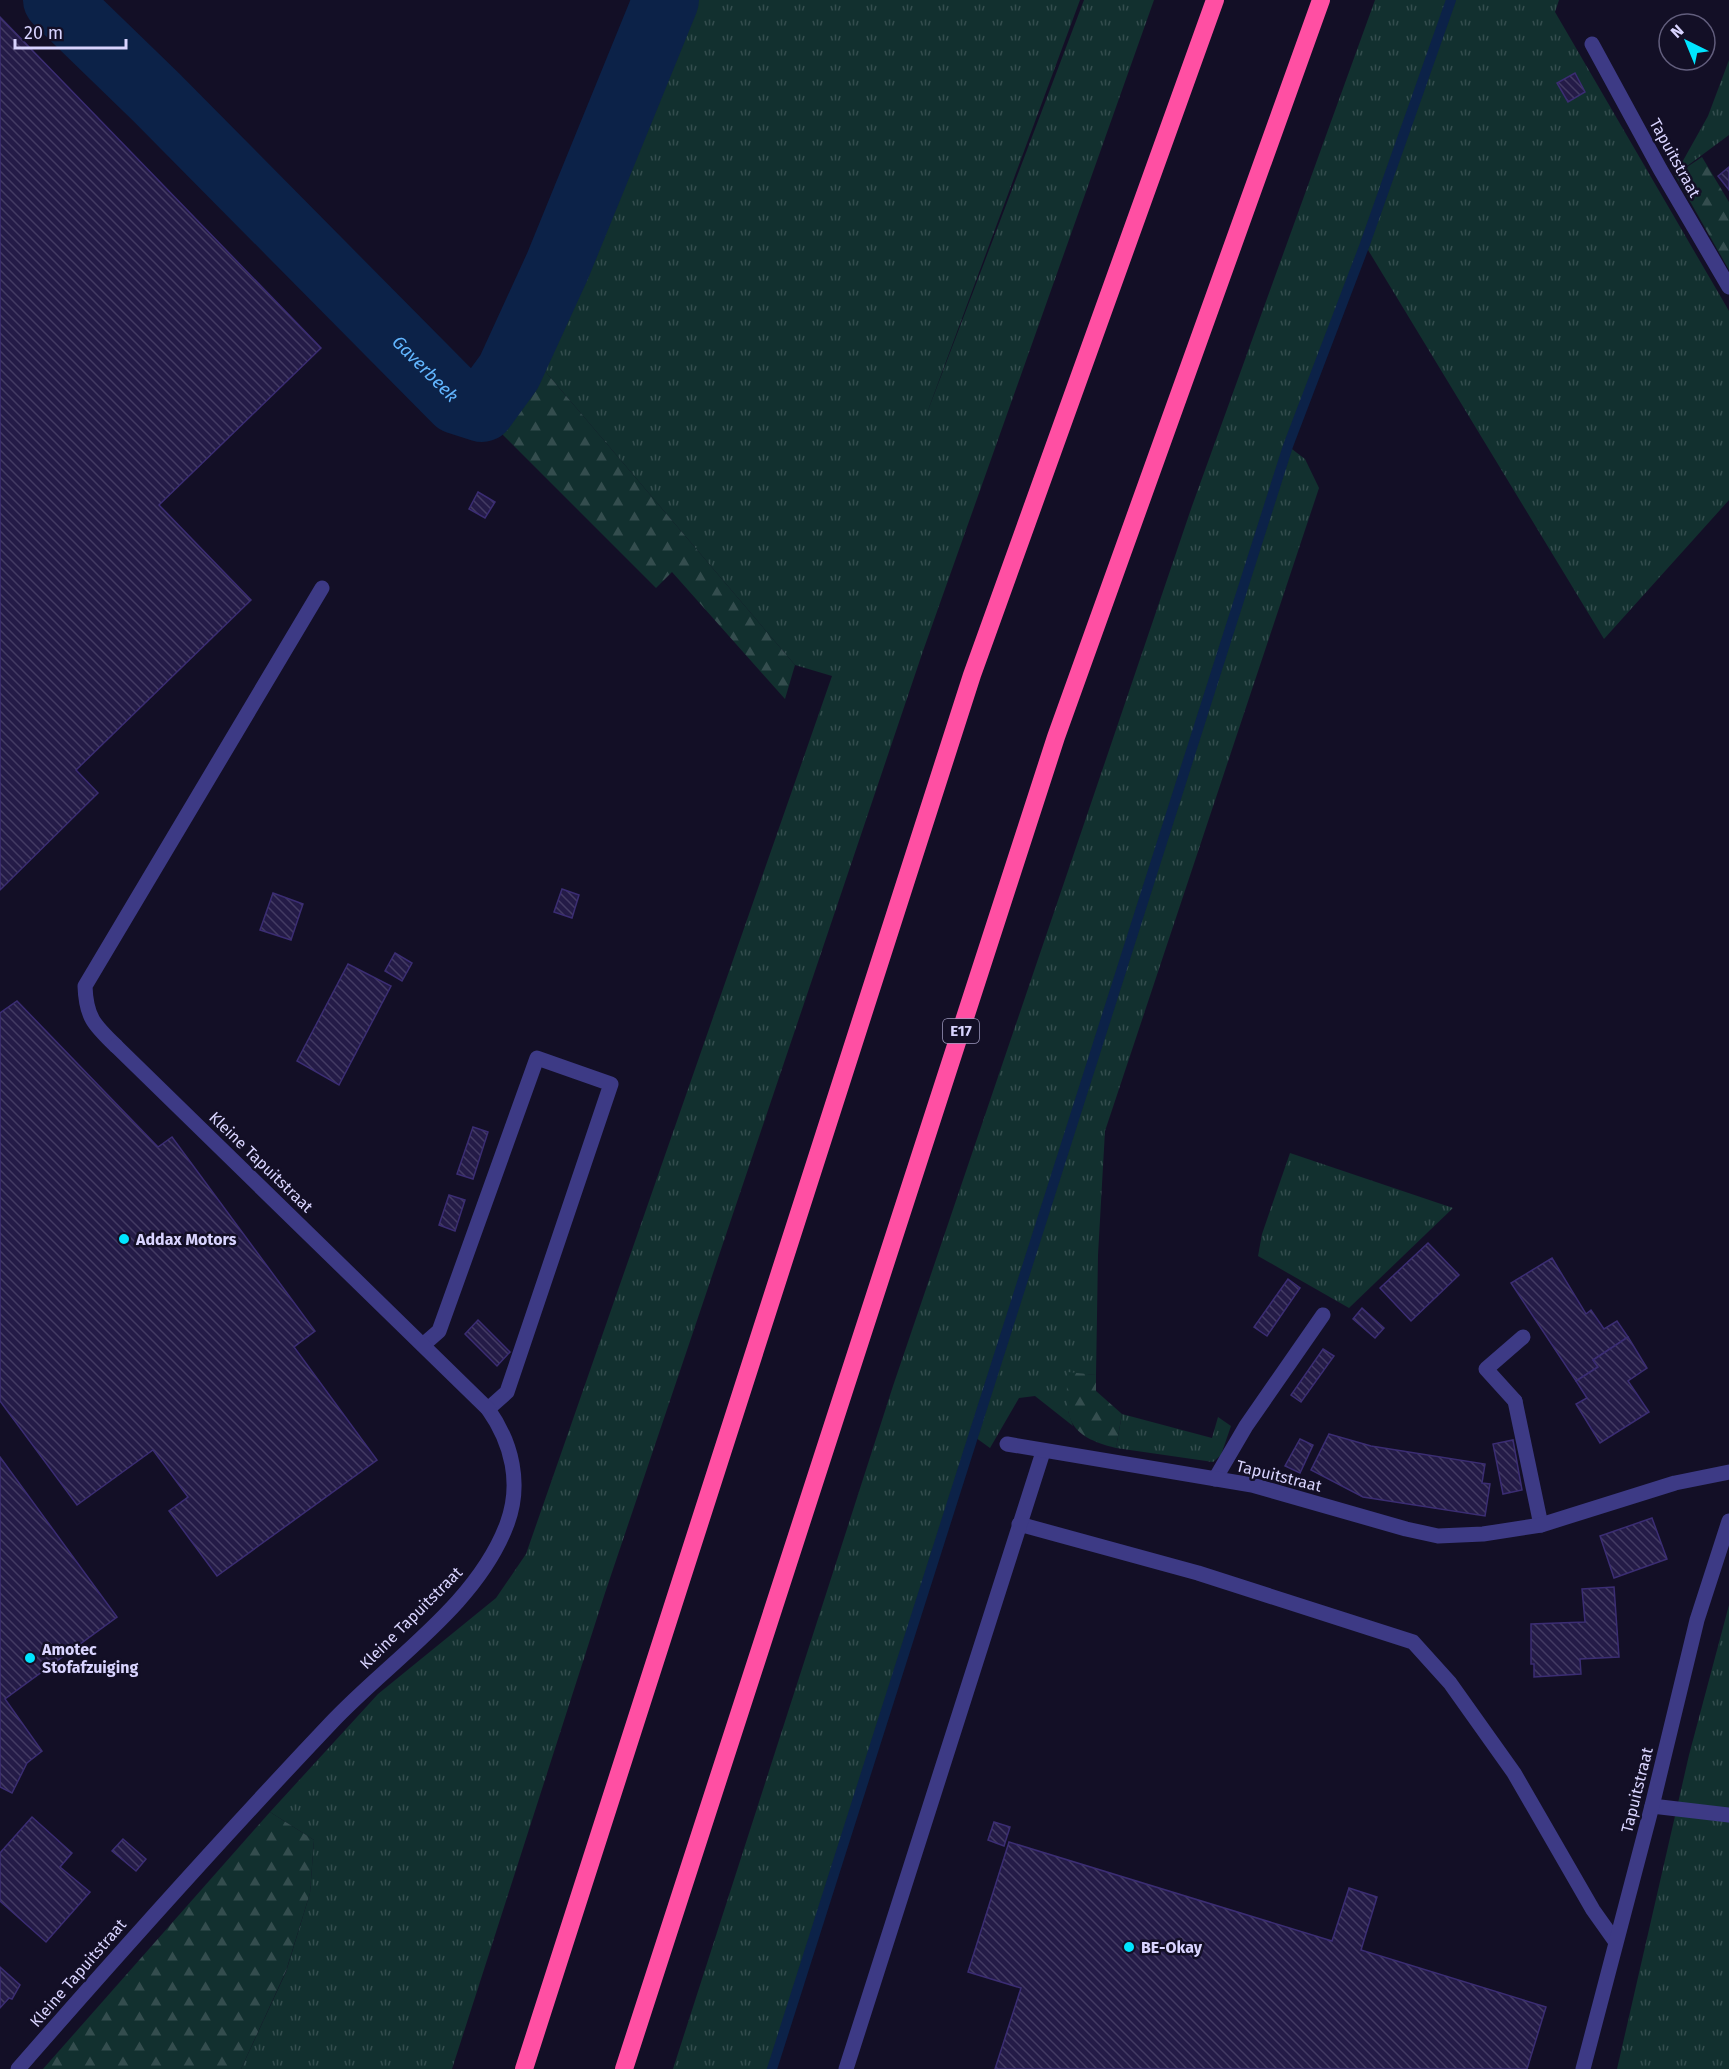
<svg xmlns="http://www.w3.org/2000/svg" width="1729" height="2069" viewBox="0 0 1729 2069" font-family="'Fira Sans',sans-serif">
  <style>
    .grass { fill: url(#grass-tufts) }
    .forest { fill: url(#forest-firs) }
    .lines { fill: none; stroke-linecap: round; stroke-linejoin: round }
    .stream { stroke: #0c2248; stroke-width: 10 }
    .river { stroke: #0c2248; stroke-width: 66 }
    .building { fill: url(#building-back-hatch); stroke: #3b2d73; stroke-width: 1.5 }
    .lane { stroke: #3d3a85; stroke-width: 15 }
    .street { stroke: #3d3a85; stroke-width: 15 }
    .highway { stroke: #ff4fa3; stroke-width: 18 }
    .poi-dot { fill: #00e5ff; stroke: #130f26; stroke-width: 2 }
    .labels { text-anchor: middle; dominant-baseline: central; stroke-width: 5; stroke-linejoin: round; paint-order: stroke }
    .shield { fill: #130f26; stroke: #9e99be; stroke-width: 1.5 }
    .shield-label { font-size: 15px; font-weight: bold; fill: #d9d4ff }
    .street-label { font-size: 16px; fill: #d9d4ff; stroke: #130f26 }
    .poi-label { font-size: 16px; font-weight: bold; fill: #d9d4ff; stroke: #130f26; text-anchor: start }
    .water-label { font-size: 18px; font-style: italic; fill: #62b6ff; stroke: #130f26 }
  </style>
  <defs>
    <pattern id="grass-tufts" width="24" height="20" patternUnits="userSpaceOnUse" patternTransform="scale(1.5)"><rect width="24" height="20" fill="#12302f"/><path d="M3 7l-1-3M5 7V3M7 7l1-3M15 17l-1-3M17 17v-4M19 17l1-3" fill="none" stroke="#344d4e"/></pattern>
    <pattern id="forest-firs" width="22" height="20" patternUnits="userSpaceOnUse" patternTransform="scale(1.5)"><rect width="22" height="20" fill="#12302f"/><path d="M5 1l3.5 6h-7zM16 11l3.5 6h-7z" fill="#344d4e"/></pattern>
    <pattern id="building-back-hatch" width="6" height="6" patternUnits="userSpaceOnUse" patternTransform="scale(1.5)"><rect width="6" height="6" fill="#241b47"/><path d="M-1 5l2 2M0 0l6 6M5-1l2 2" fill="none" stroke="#433b63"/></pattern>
  </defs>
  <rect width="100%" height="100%" fill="#130f26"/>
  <g class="grass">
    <polygon points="677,0 1080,0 924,421 1084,0 1154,0 923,651 605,1593 452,2069 241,2069 286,1972 310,1893 314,1840 270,1812 378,1694 496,1598 526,1554 832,676 795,665 533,357"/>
    <polygon points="1375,0 1559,0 1555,12 1729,311 1729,500 1604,639 1365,245 1288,446 1305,459 1319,488 1105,1131 1098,1255 1096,1375 1068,1373 1068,1411 1073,1426 1035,1396 1019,1398 990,1448 972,1435 772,2069 673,2069 893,1386 1192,506"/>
    <polygon points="1729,60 1729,135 1675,175 1708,116"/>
    <polygon points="1290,1153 1453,1208 1349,1308 1258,1256 1262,1234"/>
    <polygon points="1122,1414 1212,1438 1218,1417 1231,1426 1221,1455 1213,1462 1116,1448"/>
    <polygon points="1729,1605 1729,2069 1617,2069 1689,1755"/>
  </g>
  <g class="forest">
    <polygon points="1702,157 1729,202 1729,270 1675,175"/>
    <polygon points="533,357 795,665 785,699 672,572 656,588 484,416 514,389"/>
    <path d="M1068,1372L1096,1375V1391L1122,1414L1116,1448C1068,1436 1064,1419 1068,1372Z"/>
    <polygon points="270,1812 314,1840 310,1893 286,1971 241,2069 43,2069"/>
  </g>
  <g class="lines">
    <polyline class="stream" points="772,2069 1288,446 1365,244 1451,0"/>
    <path class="river" id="s1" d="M56,0L156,97L457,401L482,409L509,372L558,265L666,0"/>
  </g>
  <g class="building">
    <polygon points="0,17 321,348 159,505 251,600 76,770 98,793 0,890"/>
    <polygon points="1575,73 1585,92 1568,102 1557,83"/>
    <polygon points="1729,167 1729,190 1718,176"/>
    <polygon points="478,492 495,502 485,518 469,509"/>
    <polygon points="562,889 579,895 572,918 554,912"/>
    <polygon points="273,893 303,904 291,940 260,930"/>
    <polygon points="395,953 412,963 402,981 385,971"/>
    <polygon points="348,964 391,986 339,1085 297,1061"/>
    <polygon points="17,1001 158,1147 172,1137 315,1331 294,1347 377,1460 217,1576 169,1511 188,1497 153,1450 77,1505 0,1401 0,1013"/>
    <polygon points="473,1127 488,1132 473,1179 457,1174"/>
    <polygon points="449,1195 465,1200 455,1231 439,1225"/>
    <polygon points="1428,1243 1459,1275 1411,1321 1380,1288"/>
    <polygon points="1552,1258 1586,1314 1591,1310 1604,1329 1617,1321 1628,1337 1593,1360 1598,1367 1576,1381 1511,1283"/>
    <polygon points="1288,1279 1300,1288 1267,1336 1254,1327"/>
    <polygon points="1362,1308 1384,1328 1375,1338 1353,1319"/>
    <polygon points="478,1320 510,1352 497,1366 465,1334"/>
    <polygon points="1628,1337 1647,1368 1628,1381 1649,1412 1600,1443 1576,1404 1587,1398 1576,1381 1598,1367 1593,1360"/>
    <polygon points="1323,1349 1334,1356 1301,1402 1291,1395"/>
    <polygon points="1329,1434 1371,1446 1485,1464 1482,1483 1490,1484 1485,1516 1363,1497 1311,1470"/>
    <polygon points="1300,1439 1313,1445 1300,1473 1285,1466"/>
    <polygon points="1513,1440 1522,1490 1503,1494 1493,1444"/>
    <polygon points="0,1457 117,1617 5,1699 42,1751 27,1763 12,1793 0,1787"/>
    <polygon points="1652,1518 1667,1559 1614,1578 1600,1536"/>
    <polygon points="1614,1587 1619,1657 1580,1659 1581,1674 1534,1677 1534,1664 1531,1664 1531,1624 1585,1622 1582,1589"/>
    <polygon points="32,1817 72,1853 60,1867 90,1892 46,1942 0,1901 0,1853"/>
    <polygon points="994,1822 1010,1827 1004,1846 988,1840"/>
    <polygon points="123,1839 146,1859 136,1871 112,1851"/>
    <polygon points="1009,1842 1332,1941 1349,1888 1377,1897 1361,1950 1546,2007 1527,2069 995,2069 1021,1988 968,1972"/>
    <polygon points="0,1967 20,1985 12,1999 9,1998 0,2008"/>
  </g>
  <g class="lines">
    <g class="lane">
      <path d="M116,1046C94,1025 86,1017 85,986L322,588"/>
      <polyline points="423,1345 439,1331 537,1058 611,1084 507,1392 488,1409"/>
      <polyline points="1515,1401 1486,1369 1523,1337"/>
      <polyline points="1215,1479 1246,1426 1323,1315"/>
      <polyline points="1019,1524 1198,1573 1413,1642 1450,1683 1514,1773 1593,1910 1615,1941"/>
      <polyline points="846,2069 1043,1452"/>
    </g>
    <g class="street">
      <polyline points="1592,44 1660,169 1729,287"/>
      <polyline points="1515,1401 1541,1525"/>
      <polyline points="1007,1444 1252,1485 1406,1529 1438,1536 1483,1534 1541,1525 1675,1483 1729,1472"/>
      <polyline points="1652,1806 1729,1815"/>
      <path d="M18,2069C120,1952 224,1836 331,1723C389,1661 477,1605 507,1524C522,1484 512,1443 488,1409L116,1046"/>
      <polyline points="1583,2069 1652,1806 1697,1620 1729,1521"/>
    </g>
    <g class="highway">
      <polyline points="524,2069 972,675 1215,0"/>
      <polyline points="624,2069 1056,737 1321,0"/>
    </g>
  </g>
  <g class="poi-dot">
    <circle cx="124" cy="1239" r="6"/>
    <circle cx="30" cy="1658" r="6"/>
    <circle cx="1129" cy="1947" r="6"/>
  </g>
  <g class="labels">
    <rect class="shield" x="943" y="1019" width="36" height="24" rx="4.5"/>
    <g class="shield-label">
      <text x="961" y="1031">E17</text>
    </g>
    <g class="street-label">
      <text transform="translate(1675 158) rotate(61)">Tapuitstraat</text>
      <text transform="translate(261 1162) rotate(44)">Kleine Tapuitstraat</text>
      <text transform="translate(1279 1476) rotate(14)">Tapuitstraat</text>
      <text transform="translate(411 1618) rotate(-45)">Kleine Tapuitstraat</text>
      <text transform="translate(1637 1790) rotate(-76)">Tapuitstraat</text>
      <text transform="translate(78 1973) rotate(-49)">Kleine Tapuitstraat</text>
    </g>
    <g class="poi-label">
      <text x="136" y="1239">Addax Motors</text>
      <text x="42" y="1649">Amotec<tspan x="42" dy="18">Stofafzuiging</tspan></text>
      <text x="1141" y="1947">BE-Okay</text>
    </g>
    <g class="water-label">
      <text stroke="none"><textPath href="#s1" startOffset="522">Gaverbeek</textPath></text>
    </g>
  </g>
  <g transform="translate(1687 42) rotate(317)"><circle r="28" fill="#130f26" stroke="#625e7d" stroke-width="1.5"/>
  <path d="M0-4.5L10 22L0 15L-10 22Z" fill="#00e5ff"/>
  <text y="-9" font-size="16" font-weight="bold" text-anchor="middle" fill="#d9d4ff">N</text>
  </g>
  <path d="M15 39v9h111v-9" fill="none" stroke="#d9d4ff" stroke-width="3"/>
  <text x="24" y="39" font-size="18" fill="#d9d4ff" stroke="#130f26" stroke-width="4.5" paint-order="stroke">20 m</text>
</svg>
